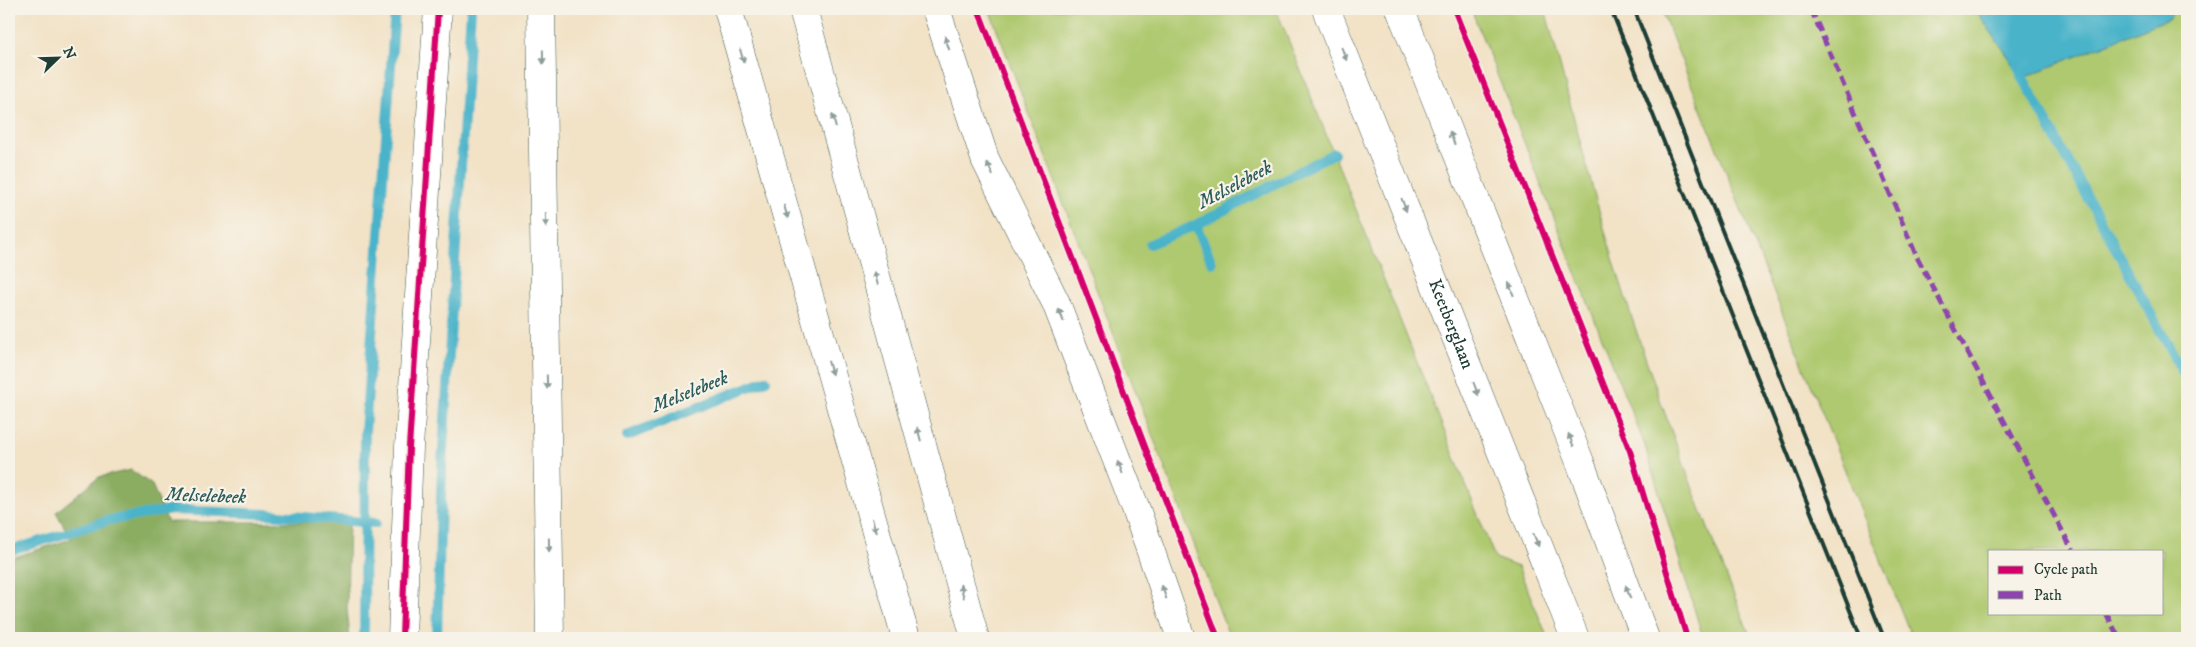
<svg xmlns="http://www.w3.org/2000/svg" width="2196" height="647" viewBox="0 0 2196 647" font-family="'IM FELL DW Pica',serif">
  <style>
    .green { fill: #afc96f; stroke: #678352; fill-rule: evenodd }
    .forest { fill: #8bad62; stroke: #55754b }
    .water { fill: #4ab3c9; stroke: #34787e }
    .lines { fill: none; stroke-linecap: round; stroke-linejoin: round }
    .stream { stroke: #4ab3c9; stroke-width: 10 }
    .street-casing { stroke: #3f564a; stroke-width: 29 }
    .secondary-casing { stroke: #3f564a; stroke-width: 29 }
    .highway-casing { stroke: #3f564a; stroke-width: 29 }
    .street { stroke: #fff; stroke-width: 28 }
    .secondary { stroke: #fff; stroke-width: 28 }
    .highway { stroke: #fff; stroke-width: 28 }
    .rail { stroke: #1f3d34; stroke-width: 4 }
    .quiet { stroke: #8e44ad; stroke-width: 5; stroke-dasharray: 10 5; stroke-linecap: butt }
    .cycleway-casing { stroke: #f7f3e8; stroke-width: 9 }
    .cycleway { stroke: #d6006c; stroke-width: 6 }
    .oneway { fill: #8f9e9a }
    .labels { text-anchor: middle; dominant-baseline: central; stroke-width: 4.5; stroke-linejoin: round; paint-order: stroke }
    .street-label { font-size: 18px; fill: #1f3d34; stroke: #f7f3e8 }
    .water-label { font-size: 19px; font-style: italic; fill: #2a5a59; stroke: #f7f3e8 }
  </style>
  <rect width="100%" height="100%" fill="#f7f3e8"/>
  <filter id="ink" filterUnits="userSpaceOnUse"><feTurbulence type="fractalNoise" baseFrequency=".02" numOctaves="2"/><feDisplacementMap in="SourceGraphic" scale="10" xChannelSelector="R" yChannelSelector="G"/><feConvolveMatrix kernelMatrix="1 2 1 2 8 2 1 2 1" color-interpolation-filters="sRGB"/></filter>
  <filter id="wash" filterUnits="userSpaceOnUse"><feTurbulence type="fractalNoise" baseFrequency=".0096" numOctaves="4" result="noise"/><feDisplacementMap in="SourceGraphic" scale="20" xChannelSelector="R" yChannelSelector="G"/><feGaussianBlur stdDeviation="1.12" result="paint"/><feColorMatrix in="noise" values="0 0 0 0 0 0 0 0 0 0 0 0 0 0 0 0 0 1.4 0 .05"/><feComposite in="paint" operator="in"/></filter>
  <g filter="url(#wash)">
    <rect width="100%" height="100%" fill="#f2e2c6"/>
    <g class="green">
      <polygon points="989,9 1276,9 1495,558 1518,567 1548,638 1230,638"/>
      <path d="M1471,9H1545C1568,94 1589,180 1615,265C1654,391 1702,515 1751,638H1703L1645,446Z"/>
      <path d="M1661,9H1975L2023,78L2170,18L2174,9H2187V638H1912ZM1990,551H2162V613H1990Z"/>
    </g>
    <polygon class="forest" points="131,470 152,485 168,522 349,522 347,608 350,638 9,638 9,559 71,539 56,512 99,477"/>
    <polygon class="water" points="1975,9 2174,9 2170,18 2023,78"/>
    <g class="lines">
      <g class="stream">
        <polyline points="2018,66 2023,78 2187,380"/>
        <polyline points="1196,225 1212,263"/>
        <polyline points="1150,244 1196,225 1334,153"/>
        <polyline points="627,436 766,380"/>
        <polyline points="9,551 109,520 172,510 267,514 376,523"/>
        <polyline points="364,638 365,433 395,9"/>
        <polyline points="437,638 442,466 471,9"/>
      </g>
    </g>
  </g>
  <g filter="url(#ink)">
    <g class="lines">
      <defs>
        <polyline id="street" points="402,638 409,447 438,9"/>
        <g id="secondary">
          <polyline points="936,9 985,159 1056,303 1137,512 1181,638"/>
          <path id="s1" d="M1326,9L1575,638"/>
          <polyline points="1400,9 1580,462 1645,638"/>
        </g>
        <g id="highway">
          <polyline points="541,9 550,638"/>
          <polyline points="728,9 906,638"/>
          <polyline points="803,9 975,638"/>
        </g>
      </defs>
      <use href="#street" class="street-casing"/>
      <use href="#secondary" class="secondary-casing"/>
      <use href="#highway" class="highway-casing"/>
      <use href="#street" class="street"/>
      <use href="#secondary" class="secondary"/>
      <use href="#highway" class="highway"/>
      <g class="rail">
        <polyline points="1611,9 1861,638"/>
        <polyline points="1634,9 1884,638"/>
      </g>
      <g class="quiet">
        <polyline points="1811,9 1917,257 2073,551"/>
        <polyline points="2106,613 2119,638"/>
      </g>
      <defs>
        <g id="cycleway">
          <polyline points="978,9 1218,638"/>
          <polyline points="1454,9 1630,451 1687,638"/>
          <polyline points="402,638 409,447 438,9"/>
        </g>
      </defs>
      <use href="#cycleway" class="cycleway-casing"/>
      <use href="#cycleway" class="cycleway"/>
    </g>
    <defs><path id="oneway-solid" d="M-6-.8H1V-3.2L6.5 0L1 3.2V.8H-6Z" transform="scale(1.25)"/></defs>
    <g class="oneway">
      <use href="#oneway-solid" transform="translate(947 43) rotate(-108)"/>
      <use href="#oneway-solid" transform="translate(1344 54) rotate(69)"/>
      <use href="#oneway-solid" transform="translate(742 56) rotate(74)"/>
      <use href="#oneway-solid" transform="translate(543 57) rotate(89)"/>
      <use href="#oneway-solid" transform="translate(834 121) rotate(-105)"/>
      <use href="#oneway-solid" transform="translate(1452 138) rotate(-112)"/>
      <use href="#oneway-solid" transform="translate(990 169) rotate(-114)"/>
      <use href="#oneway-solid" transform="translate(1404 205) rotate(69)"/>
      <use href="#oneway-solid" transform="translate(786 212) rotate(74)"/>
      <use href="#oneway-solid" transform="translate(546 220) rotate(89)"/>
      <use href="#oneway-solid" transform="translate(876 278) rotate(-105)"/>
      <use href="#oneway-solid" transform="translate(1511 289) rotate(-112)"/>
      <use href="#oneway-solid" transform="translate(1061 315) rotate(-111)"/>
      <use href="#oneway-solid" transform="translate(830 368) rotate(74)"/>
      <use href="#oneway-solid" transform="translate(547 382) rotate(89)"/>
      <use href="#oneway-solid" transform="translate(1476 389) rotate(69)"/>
      <use href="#oneway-solid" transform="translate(919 434) rotate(-105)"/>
      <use href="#oneway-solid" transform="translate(1571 440) rotate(-112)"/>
      <use href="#oneway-solid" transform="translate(1120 467) rotate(-111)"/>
      <use href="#oneway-solid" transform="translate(874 525) rotate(74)"/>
      <use href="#oneway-solid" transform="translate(1536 540) rotate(68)"/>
      <use href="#oneway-solid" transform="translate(549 545) rotate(89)"/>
      <use href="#oneway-solid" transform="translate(962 591) rotate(-105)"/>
      <use href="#oneway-solid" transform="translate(1164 592) rotate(-109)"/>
      <use href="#oneway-solid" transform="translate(1628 592) rotate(-110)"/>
    </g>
  </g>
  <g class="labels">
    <g class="street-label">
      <text stroke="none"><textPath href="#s1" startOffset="339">Keetberglaan</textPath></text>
    </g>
    <g class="water-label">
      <text transform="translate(1235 185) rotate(-28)">Melselebeek</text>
      <text transform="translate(690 392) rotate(-22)">Melselebeek</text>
      <text transform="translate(206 496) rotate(2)">Melselebeek</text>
    </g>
  </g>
  <rect width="2196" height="647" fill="none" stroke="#f7f3e8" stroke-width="30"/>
  <rect x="1988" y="550" width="175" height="65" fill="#f7f3e8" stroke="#a1aaa0"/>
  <rect x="1998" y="566" width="25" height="8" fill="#d6006c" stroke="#a1aaa0"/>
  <text x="2034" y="574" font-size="15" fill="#1f3d34">Cycle path</text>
  <rect x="1998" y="591" width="25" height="8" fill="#8e44ad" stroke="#a1aaa0"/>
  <text x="2034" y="600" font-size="15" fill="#1f3d34">Path</text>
  <g transform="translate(58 58) rotate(67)" stroke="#f7f3e8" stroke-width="4" paint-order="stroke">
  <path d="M0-4L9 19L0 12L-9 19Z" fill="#1f3d34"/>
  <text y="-8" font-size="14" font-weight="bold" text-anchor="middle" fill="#1f3d34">N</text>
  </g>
</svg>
